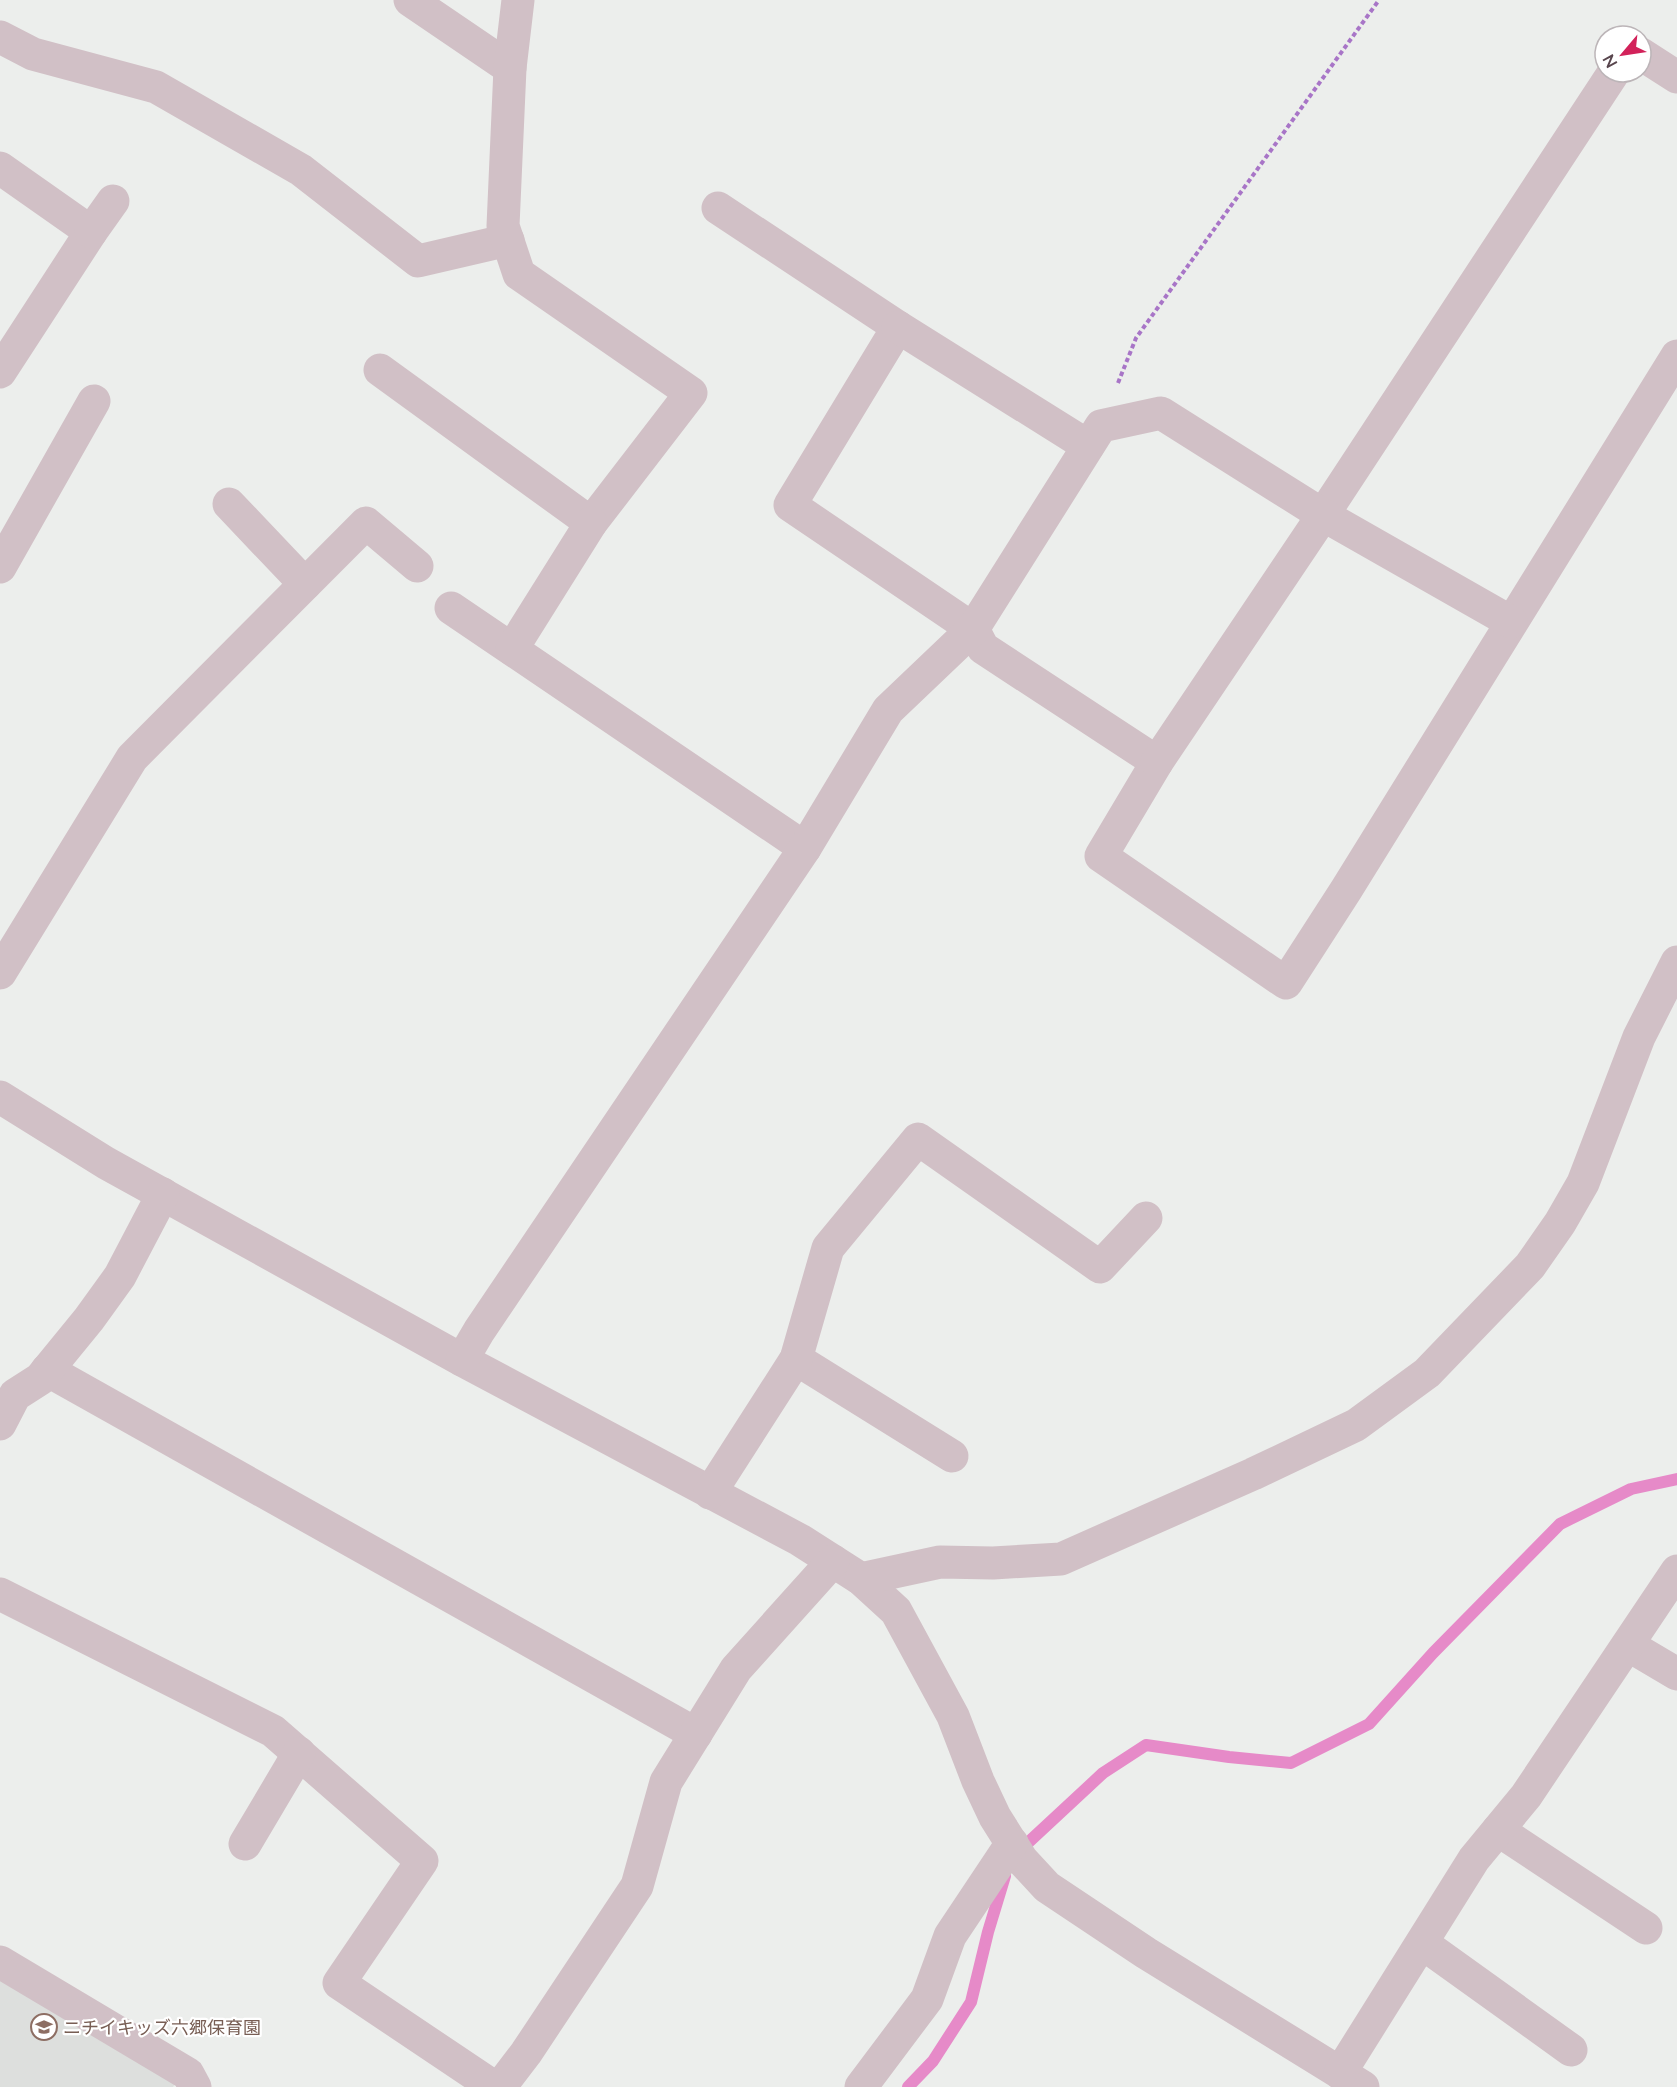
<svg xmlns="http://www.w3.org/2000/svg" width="1677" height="2087" viewBox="0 0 1677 2087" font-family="Lato,'Noto Sans JP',sans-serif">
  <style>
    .education { fill: #dddfdd }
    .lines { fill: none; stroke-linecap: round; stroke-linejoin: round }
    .stream { stroke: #e68ac8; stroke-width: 12 }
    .path { stroke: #a875c7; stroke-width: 4; stroke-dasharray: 4.5 3; stroke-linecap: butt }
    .minor { stroke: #d1c0c6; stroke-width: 33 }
    .labels { text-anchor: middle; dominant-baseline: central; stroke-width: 4.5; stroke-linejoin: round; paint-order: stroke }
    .education-label { font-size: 18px; fill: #785e54; stroke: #fff; text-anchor: start }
  </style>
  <rect width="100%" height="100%" fill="#eceeec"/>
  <polygon class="education" points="0,1974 177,2081 173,2087 0,2087"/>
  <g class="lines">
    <g class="stream">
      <polyline points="1019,1851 1103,1773 1146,1745 1229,1757 1291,1763 1369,1724 1433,1653 1560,1524 1631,1489 1677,1479"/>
      <polyline points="908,2087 933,2061 971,2002 988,1932 1005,1876"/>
    </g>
    <polyline class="path" points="1118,383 1136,338 1379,0"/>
    <g class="minor">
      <polyline points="410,0 510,68"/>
      <polyline points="0,37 33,54 156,87 301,170 418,261 508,240"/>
      <polyline points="1641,54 1677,77"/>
      <polyline points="0,168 91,232 0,372"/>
      <polyline points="718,208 898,327 790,505 973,629 983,648 1157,762 1101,856 1286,983 1346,890 1677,356"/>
      <polyline points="91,232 113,201"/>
      <polyline points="898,327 1088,446"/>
      <polyline points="380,370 591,523 691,393 519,274 503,226 510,68 518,0"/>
      <polyline points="229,504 305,584"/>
      <polyline points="0,567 94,401"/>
      <polyline points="451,608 805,848"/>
      <polyline points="512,649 591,523"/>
      <polyline points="1157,762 1323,515 1614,72"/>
      <polyline points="0,973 132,758 366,523 417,566"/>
      <polyline points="0,1097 106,1163 462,1360 800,1540 861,1579 896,1611 953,1716 978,1781 995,1817 1022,1860 1047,1887 1146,1953 1363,2087"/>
      <polyline points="796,1359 952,1456"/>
      <polyline points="462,1360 479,1331 805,848 888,710 973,629 1101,426 1161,413 1323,515 1511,622"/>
      <polyline points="47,1370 696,1734"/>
      <polyline points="0,1424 15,1395 40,1379 89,1319 120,1276 163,1194"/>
      <polyline points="710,1493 796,1359 828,1248 918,1139 1100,1267 1146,1218"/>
      <polyline points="861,1579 940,1562 993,1563 1061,1559 1253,1474 1356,1425 1427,1373 1530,1266 1560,1223 1583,1183 1639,1037 1677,962"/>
      <polyline points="0,1594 273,1731 422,1861 339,1983 494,2087"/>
      <polyline points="1628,1645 1677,1674"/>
      <polyline points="1498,1830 1646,1928"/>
      <polyline points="245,1844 299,1753"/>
      <polyline points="1422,1943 1571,2050"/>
      <polyline points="0,1962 188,2074 195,2087"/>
      <polyline points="1340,2073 1474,1859 1526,1796 1677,1571"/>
      <polyline points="500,2087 526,2053 637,1886 666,1782 736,1669 833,1561"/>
      <polyline points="861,2087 927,1999 950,1936 1012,1843"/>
    </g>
  </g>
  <defs>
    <symbol id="school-ring" viewBox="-11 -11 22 22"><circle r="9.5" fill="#fff" stroke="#8d6e63" stroke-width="1.5"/><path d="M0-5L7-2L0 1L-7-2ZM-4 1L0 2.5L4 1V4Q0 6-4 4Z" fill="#8d6e63"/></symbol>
  </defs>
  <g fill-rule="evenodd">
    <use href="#school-ring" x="29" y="2012" width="30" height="30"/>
  </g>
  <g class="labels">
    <g class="education-label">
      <text x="63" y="2027">ニチイキッズ六郷保育園</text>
    </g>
  </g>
  <g transform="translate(1623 54) rotate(241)"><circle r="28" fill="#ffffff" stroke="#bcb5b8" stroke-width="1.5"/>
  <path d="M0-4.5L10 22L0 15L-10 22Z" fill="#d2225a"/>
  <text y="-9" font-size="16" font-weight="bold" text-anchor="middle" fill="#58454d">N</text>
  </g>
</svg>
